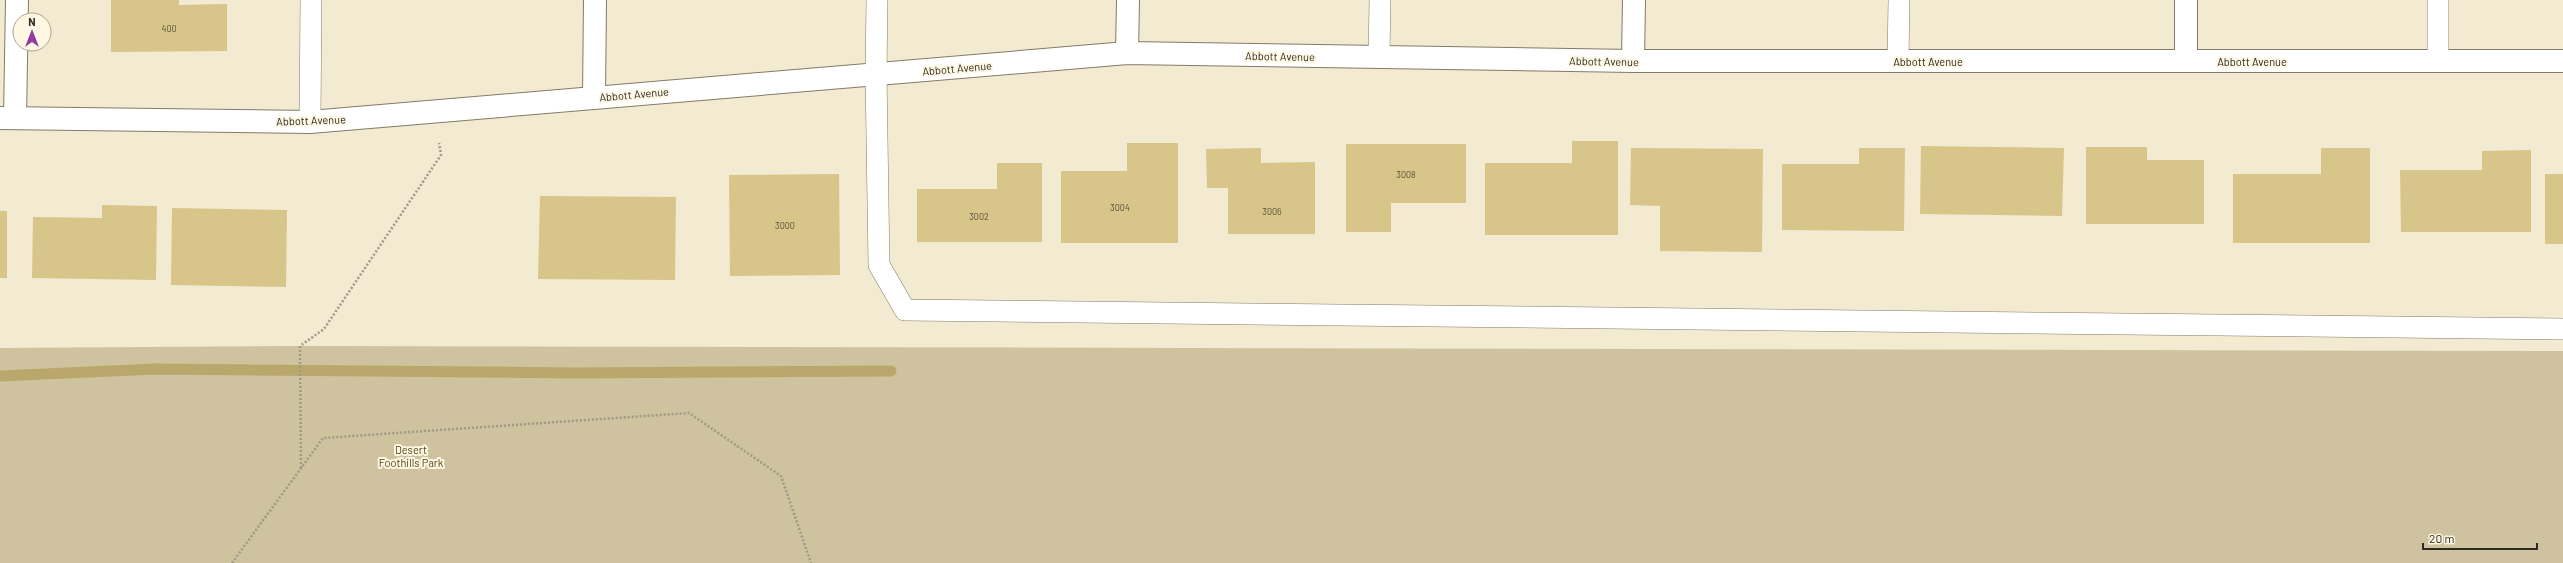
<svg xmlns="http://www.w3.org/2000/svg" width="2563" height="563" viewBox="0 0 2563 563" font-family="Barlow,sans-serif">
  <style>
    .green { fill: #cec39e }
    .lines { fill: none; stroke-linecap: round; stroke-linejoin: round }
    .stream { stroke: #baa76c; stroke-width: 11 }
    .building { fill: #d8c589 }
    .lane-casing { stroke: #837b65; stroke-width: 22 }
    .street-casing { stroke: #837b65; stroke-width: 24 }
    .path { stroke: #9f9986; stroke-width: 2.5; stroke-dasharray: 2 2; stroke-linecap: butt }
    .lane { stroke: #fff; stroke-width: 21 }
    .street { stroke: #fff; stroke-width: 22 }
    .labels { text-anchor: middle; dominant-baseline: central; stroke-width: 4; stroke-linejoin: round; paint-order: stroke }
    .number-label { font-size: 9px; fill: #58513a }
    .street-label { font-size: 11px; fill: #2d2a20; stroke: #fef7e3 }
    .park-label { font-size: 11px; fill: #544618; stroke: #fef7e3 }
  </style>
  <rect width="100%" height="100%" fill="#f2ead1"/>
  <polygon class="green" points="300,346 2563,351 2563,563 0,563 0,348"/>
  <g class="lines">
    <polyline class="stream" points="0,376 155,369 576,373 891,371"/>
  </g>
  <g class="building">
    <polygon points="111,0 179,0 179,5 227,4 227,51 111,52"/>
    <polygon points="1572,141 1618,141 1618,235 1485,235 1485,163 1572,163"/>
    <polygon points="1127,143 1178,143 1178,243 1061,243 1061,171 1127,171"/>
    <polygon points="1346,144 1466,144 1466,203 1391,203 1391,232 1346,232"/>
    <polygon points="1921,146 2064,148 2062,216 1920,214"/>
    <polygon points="2086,147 2147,147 2147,160 2204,160 2204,224 2086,224"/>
    <polygon points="1261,148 1261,163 1315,162 1315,234 1228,234 1228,188 1207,188 1206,149"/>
    <polygon points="1631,148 1763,149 1762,252 1660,251 1660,206 1630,205"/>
    <polygon points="1859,148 1905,148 1904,231 1782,230 1782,164 1859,164"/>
    <polygon points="2321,148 2370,148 2370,243 2233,243 2233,174 2321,174"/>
    <polygon points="2531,150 2531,232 2401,232 2400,170 2482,170 2482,151"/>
    <polygon points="997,163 1042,163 1042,242 917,242 917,189 997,189"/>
    <polygon points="839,174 840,275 730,276 729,175"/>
    <rect x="2545" y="174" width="18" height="70"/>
    <polygon points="540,196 676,197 675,280 538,279"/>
    <polygon points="102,205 157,206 156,280 32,278 33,217 102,218"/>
    <polygon points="172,208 287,210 286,287 171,285"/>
    <rect x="0" y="211" width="7" height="67"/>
  </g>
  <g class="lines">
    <defs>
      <g id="lane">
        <polyline points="877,0 876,74 879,265 905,310 2563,329"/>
        <polyline points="1379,57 1380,0"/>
        <polyline points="1898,61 1899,0"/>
        <polyline points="2438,61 2438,0"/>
        <polyline points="310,122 311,0"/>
      </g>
      <g id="street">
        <polyline points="2186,0 2186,61"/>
        <polyline points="1127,53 1128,0"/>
        <polyline points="1633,61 1634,0"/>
        <polyline points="594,97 595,0"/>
        <polyline points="0,118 310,122 1127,53 1633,61 2563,61"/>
        <polyline points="15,118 17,0"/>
      </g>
    </defs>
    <use href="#lane" class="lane-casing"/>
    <use href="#street" class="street-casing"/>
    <g class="path">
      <polyline points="301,468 300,346 324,329 441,155 439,143"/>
      <polyline points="232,563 323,438 689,413 781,476 811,563"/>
    </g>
    <use href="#lane" class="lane"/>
    <use href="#street" class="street"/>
  </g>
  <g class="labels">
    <g class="number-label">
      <text x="169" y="28">400</text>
      <text x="1406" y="174">3008</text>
      <text x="1120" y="207">3004</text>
      <text x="1272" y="211">3006</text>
      <text x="979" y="216">3002</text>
      <text x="785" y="225">3000</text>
    </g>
    <g class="street-label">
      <text transform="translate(1280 56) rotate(1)">Abbott Avenue</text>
      <text transform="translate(1604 61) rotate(1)">Abbott Avenue</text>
      <text x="1928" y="61">Abbott Avenue</text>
      <text x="2252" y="61">Abbott Avenue</text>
      <text transform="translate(957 68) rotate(-5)">Abbott Avenue</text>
      <text transform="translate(634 94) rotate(-5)">Abbott Avenue</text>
      <text transform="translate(311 120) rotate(-2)">Abbott Avenue</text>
    </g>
    <g class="park-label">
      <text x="411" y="449">Desert<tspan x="411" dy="13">Foothills Park</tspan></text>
    </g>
  </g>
  <g transform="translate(32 32)"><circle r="19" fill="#fef7e3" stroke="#aaa595"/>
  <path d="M0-3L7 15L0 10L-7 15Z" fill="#9339a5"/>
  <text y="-6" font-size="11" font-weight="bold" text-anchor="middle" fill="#2d2a20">N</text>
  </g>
  <path d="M2423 543v6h114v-6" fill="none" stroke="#2d2a20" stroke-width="2"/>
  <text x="2429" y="543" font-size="12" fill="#2d2a20" stroke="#fef7e3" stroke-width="3" paint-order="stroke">20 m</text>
</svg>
